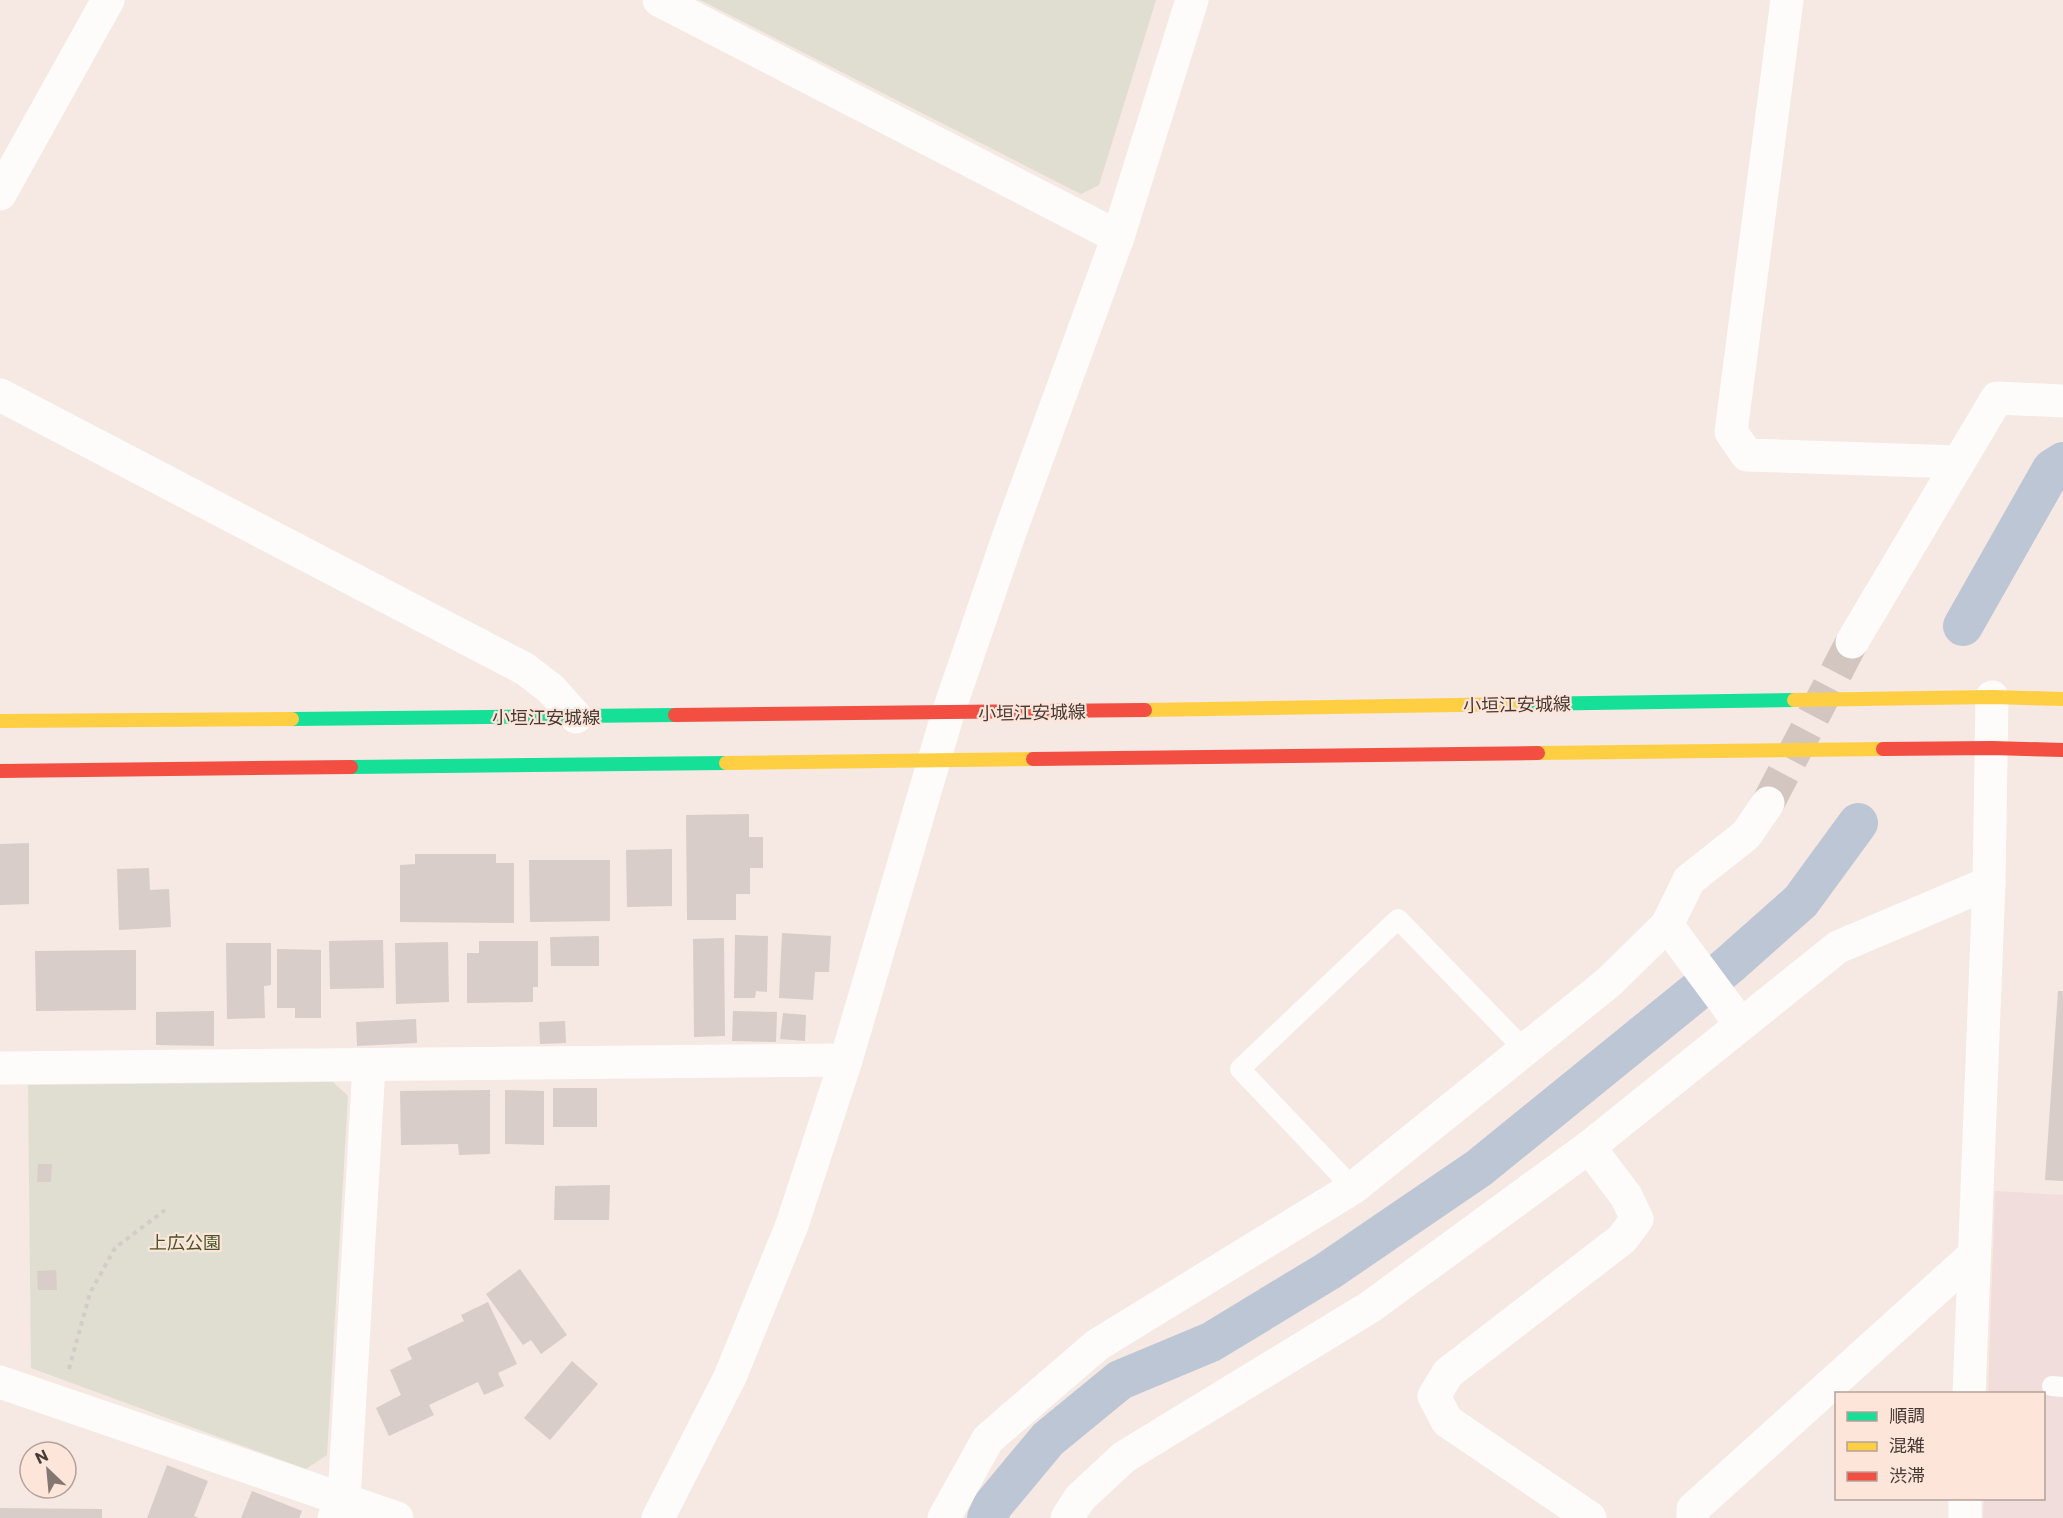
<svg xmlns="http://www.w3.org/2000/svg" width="2063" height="1518" viewBox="0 0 2063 1518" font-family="Commissioner,'Noto Sans JP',sans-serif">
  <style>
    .industrial { fill: #f2dddd }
    .green { fill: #e0ded1 }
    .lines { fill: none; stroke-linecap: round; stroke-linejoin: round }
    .canal { stroke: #bdc6d5; stroke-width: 40 }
    .building { fill: #d9cdc9 }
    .street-tunnel { stroke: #d3c5bf; stroke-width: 33; stroke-dasharray: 33 16; stroke-linecap: butt }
    .path { stroke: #d2ccca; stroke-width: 4; stroke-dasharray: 4.5 4.5; stroke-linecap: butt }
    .lane { stroke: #fefcfb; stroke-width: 20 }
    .street { stroke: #fefcfb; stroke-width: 33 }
    .fast { stroke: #16e098; stroke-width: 14 }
    .slow { stroke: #ffcf43; stroke-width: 14 }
    .jam { stroke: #f24e42; stroke-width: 14 }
    .labels { text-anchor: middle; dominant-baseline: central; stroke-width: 4.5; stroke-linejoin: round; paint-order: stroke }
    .street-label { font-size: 18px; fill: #463a34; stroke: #fee5da }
    .park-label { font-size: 18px; fill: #465629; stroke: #fee5da }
  </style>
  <rect width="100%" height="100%" fill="#f6e8e2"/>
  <polygon class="industrial" points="1995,1191 2063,1195 2063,1518 1983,1518 1984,1499 2044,1498 2044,1394 1988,1393"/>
  <g class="green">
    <polygon points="700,0 1156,0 1099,185 1081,194"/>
    <polygon points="333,1082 348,1096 327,1455 306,1469 31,1368 28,1085"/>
  </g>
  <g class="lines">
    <g class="canal">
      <polyline points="1963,626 2052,469 2063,462"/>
      <polyline points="987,1518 993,1505 1048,1439 1120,1380 1211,1342 1328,1271 1479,1168 1729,965 1801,901 1858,823"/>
    </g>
  </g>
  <g class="building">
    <polygon points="749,814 749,837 763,837 763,868 750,868 750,894 736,894 736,920 687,920 686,815"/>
    <polygon points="29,843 29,904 0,905 0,844"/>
    <polygon points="672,849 672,906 627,907 626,850"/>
    <polygon points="415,854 496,854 496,863 514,863 514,923 400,922 400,865 415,864"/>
    <polygon points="529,860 610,860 610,921 530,922"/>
    <polygon points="149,868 150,890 169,889 171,927 119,930 117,869"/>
    <polygon points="782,933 831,936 829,972 815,972 813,1000 779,998"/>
    <polygon points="735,935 768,936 767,992 756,991 755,998 734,998"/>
    <polygon points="599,936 599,966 551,966 550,937"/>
    <polygon points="724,938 725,1036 694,1037 693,939"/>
    <polygon points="383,940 384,988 330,989 329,941"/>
    <polygon points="479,941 538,941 538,987 533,987 533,1002 467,1003 467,953 479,953"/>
    <polygon points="448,942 449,1002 396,1004 395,943"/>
    <polygon points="226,943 271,943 271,985 264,986 265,1018 227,1019"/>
    <polygon points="277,949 321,950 321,1018 295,1018 295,1008 277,1008"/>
    <polygon points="136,950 136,1010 36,1011 35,951"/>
    <polygon points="2058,991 2063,991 2063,1181 2045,1180"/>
    <polygon points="214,1011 214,1046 156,1045 156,1012"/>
    <polygon points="733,1011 777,1012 776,1042 732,1041"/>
    <polygon points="783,1013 806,1015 805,1041 780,1039"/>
    <polygon points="416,1019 417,1043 357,1046 356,1022"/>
    <polygon points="565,1021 566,1043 540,1044 539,1022"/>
    <rect x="553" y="1088" width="44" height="39"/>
    <polygon points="490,1090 490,1154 459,1155 458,1144 401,1145 400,1091"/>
    <polygon points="505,1090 544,1091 544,1145 505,1144"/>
    <polygon points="38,1164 52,1164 51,1182 37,1182"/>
    <polygon points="610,1185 609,1220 554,1220 555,1186"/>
    <polygon points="520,1269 567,1335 541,1354 531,1340 523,1345 486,1294"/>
    <polygon points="56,1270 57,1290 38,1290 37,1271"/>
    <polygon points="488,1302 517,1364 498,1373 504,1386 484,1395 478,1382 429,1405 434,1415 389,1436 376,1408 401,1395 390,1370 412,1359 407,1348 464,1321 461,1315"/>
    <polygon points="572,1361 598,1384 550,1440 524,1418"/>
    <polygon points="167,1465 208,1481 194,1516 199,1518 147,1518"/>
    <polygon points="252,1491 302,1511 299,1518 241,1518"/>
    <polygon points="0,1508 102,1509 102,1518 0,1518"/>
  </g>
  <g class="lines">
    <polyline class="street-tunnel" points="1768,803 1852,642"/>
    <polyline class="path" points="69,1369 90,1293 115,1248 165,1210"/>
    <g class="lane">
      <polyline points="1353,1188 1240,1069 1398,919 1525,1050"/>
      <polyline points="2052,1386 2063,1387"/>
    </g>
    <g class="street">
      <polyline points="659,0 1118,237"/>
      <polyline points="1787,0 1731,432 1747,455 1957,462"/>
      <polyline points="0,194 108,0"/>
      <polyline points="0,395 525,669 551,689 576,717"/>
      <polyline points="1852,642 1997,398 2063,401"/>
      <polyline points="1667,925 1728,1007 1739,1025"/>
      <polyline points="0,1068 846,1060"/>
      <polyline points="1589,1147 1626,1196 1637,1219 1622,1239 1448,1373 1434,1396 1447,1421 1590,1518"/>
      <polyline points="0,1382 397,1518"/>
      <polyline points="1969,1394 1989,883 1992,697"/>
      <polyline points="334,1518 344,1499 369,1066"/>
      <polyline points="658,1518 730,1377 792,1225 846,1060 948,713 1009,535 1118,237 1192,0"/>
      <polyline points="944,1518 988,1439 1097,1345 1353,1188 1609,982 1667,925 1689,880 1746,835 1768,803"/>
      <polyline points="1067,1518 1080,1498 1124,1457 1370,1307 1589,1147 1838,947 1989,883"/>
      <polyline points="1693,1518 1693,1509 1973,1256"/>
      <polyline points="1965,1518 1965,1498"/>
    </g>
    <g class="fast">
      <polyline points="1517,704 1794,700"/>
      <polyline points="292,719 675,715"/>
      <polyline points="351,767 726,763"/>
    </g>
    <g class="slow">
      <polyline points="1794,700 1992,697 2063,699"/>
      <polyline points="1145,710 1517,704"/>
      <polyline points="0,721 292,719"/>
      <polyline points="1538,753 1883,749"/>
      <polyline points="726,763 1033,759"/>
    </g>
    <g class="jam">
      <polyline points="675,715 1145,710"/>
      <polyline points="1883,749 1992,748 2063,750"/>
      <polyline points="1033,759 1538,753"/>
      <polyline points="0,771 351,767"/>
    </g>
  </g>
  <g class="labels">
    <g class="street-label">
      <text transform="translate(1517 704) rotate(-1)">小垣江安城線</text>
      <text transform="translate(1032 712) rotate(-1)">小垣江安城線</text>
      <text x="546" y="717">小垣江安城線</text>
    </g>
    <g class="park-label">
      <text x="185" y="1242">上広公園</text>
    </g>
  </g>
  <rect x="1835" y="1392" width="210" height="108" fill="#fee5da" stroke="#b4a198" stroke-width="1.5"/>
  <rect x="1847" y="1412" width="30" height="9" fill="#16e098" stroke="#b4a198" stroke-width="1.5"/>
  <text x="1889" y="1422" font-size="18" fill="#463a34">順調</text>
  <rect x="1847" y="1442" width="30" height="9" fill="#ffcf43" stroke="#b4a198" stroke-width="1.5"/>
  <text x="1889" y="1452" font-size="18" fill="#463a34">混雑</text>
  <rect x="1847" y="1472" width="30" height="9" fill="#f24e42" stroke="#b4a198" stroke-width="1.5"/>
  <text x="1889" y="1482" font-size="18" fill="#463a34">渋滞</text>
  <g transform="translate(48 1470) rotate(334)"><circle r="28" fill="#fee5da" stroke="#b4a198" stroke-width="1.5"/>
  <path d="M0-4.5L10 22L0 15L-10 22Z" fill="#847771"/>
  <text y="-9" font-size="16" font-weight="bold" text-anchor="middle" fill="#463a34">N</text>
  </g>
</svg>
